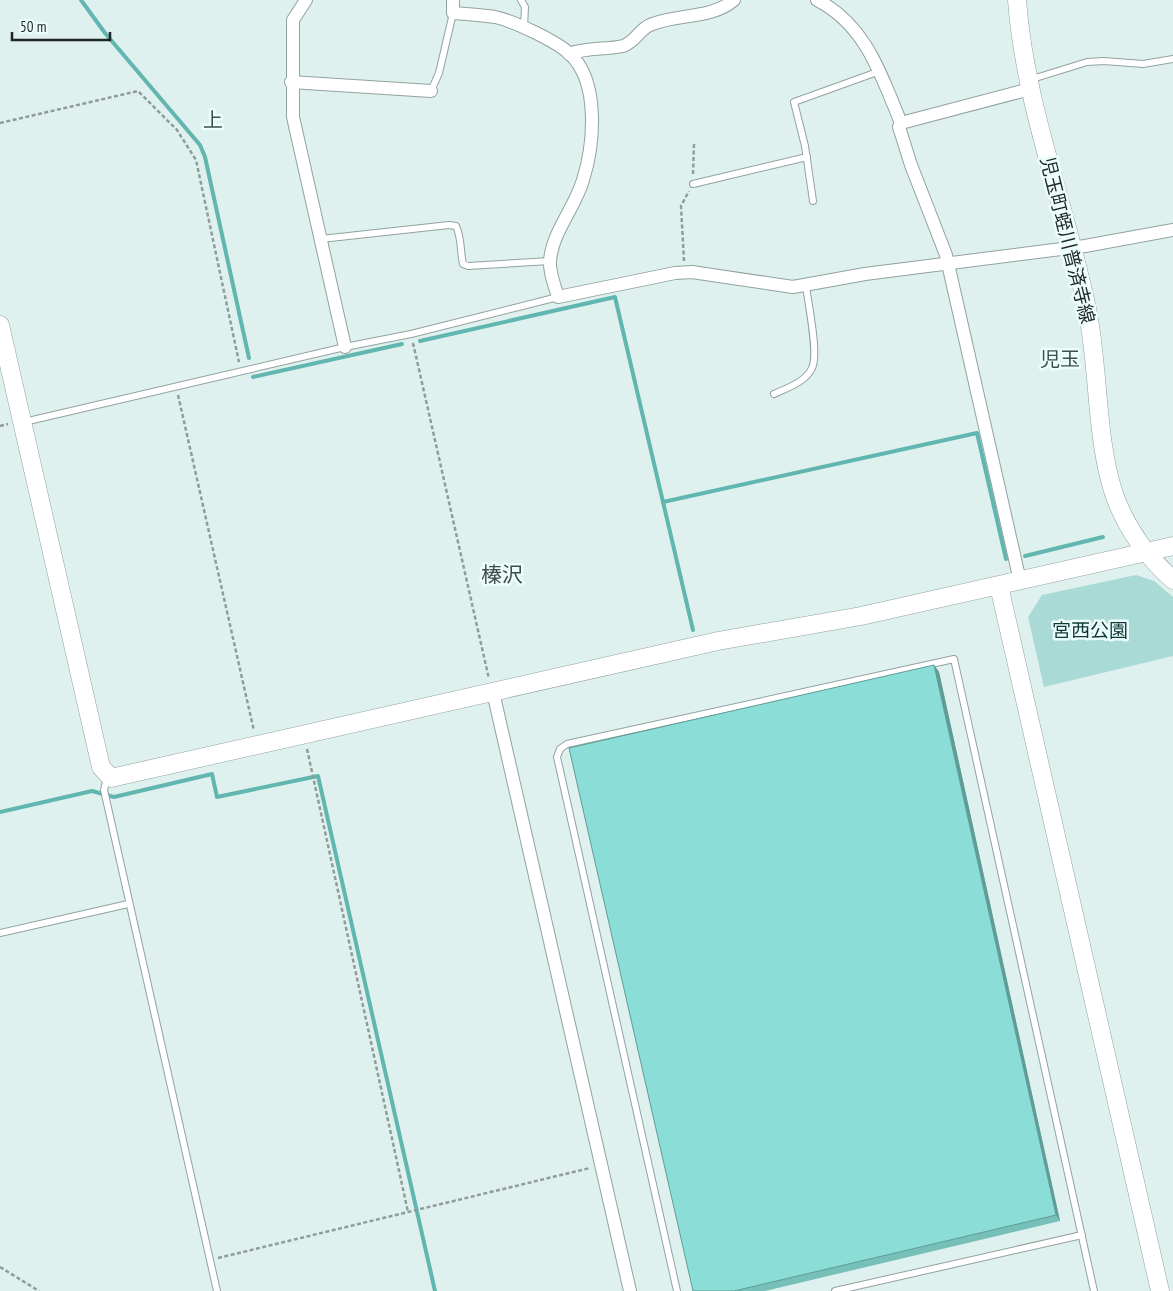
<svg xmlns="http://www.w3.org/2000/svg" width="1173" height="1291" viewBox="0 0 1173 1291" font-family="'PT Sans Narrow','Noto Sans JP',sans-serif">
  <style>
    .green { fill: #a9dad5 }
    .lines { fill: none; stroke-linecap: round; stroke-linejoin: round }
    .stream { stroke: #62b6b0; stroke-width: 4 }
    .lane-casing { stroke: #91a2a1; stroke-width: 8 }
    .street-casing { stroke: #91a2a1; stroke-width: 14 }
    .secondary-casing { stroke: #91a2a1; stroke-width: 19 }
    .path { stroke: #8f9c9b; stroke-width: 2.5; stroke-dasharray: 4 2.5; stroke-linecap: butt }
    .lane { stroke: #fff; stroke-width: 6 }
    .street { stroke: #fff; stroke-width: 12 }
    .secondary { stroke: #fff; stroke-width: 18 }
    .wall { fill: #77bfb9 }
    .shaded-wall { fill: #619b96 }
    .building { fill: #8aded7; stroke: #619b96 }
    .labels { text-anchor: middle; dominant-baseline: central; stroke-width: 5; stroke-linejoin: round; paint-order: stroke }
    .street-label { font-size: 19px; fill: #1f2625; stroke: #ecfefc }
    .park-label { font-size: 19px; fill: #0f3836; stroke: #ecfefc }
    .neighbourhood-label { font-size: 20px; fill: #3f4e4d; stroke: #ecfefc }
    .quarter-label { font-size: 21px; fill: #3f4e4d; stroke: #ecfefc }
  </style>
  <rect width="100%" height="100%" fill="#dff1ef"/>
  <polygon class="green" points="1136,575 1154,581 1173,597 1173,656 1044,687 1028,617 1042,595"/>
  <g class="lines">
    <g class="stream">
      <polyline points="81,0 105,33 200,145 205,157 249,358"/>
      <polyline points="420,341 615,297 693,630"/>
      <polyline points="253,377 402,344"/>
      <polyline points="663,502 977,433 1006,559"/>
      <polyline points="1025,556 1103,537"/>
      <polyline points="0,812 92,791 114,797 212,774 217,797 318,776 435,1291"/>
    </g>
    <defs>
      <g id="lane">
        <polyline points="521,0 525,7 524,27"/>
        <polyline points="1029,80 1087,62 1104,61 1143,64 1173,59"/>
        <polyline points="431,91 439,73 453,13"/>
        <polyline points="693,184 807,157"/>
        <polyline points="813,201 805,146 794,102 880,71"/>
        <path d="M321,239L449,225L456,226C462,238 460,252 463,264L468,266L550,261"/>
        <path d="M774,394C787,388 806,382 812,368C819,354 808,303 806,286"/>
        <polyline points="24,422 345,347 411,334 558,297"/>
        <polyline points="107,778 104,790 217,1291"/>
        <polyline points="0,933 128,904"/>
        <polyline points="677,1291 557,757 560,749 567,744 954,659 1094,1291"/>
        <polyline points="835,1291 1082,1235"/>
      </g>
      <g id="street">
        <polyline points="306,0 293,20 293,117 345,347"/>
        <path d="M453,0V13C467,14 481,15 495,17C514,21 556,41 570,54C600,82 594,145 583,180C575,208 552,232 550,261C549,273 555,286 558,297L675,273L692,272L793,287L865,274L1085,246L1173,230"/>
        <path d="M817,0C866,25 881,75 901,123L899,127L911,165L946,255L1020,581"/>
        <path d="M569,54C587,47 605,50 623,46C634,43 640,29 650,25C678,13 710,20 734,0"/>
        <polyline points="291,82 431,91"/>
        <polyline points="901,123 1030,89"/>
        <polyline points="493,692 630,1291"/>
      </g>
      <g id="secondary">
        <path d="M1017,0C1025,108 1067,208 1088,314C1099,371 1096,440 1114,494C1126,528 1146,556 1173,580"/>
        <polyline points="0,325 101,767 111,778 718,641 861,616 1173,546"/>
        <polyline points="999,586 1160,1291"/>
      </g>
    </defs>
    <use href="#lane" class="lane-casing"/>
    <use href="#street" class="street-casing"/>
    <use href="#secondary" class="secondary-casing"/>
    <g class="path">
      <polyline points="0,123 138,91 177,130 196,160 239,362"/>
      <polyline points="693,174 694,144"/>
      <polyline points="684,261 681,206 689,191"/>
      <polyline points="413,343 489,679"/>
      <polyline points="178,395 254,731"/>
      <polyline points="0,426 8,424"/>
      <polyline points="307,749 408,1212"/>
      <polyline points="218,1258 590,1168"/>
      <polyline points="0,1267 39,1291"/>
    </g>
    <use href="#lane" class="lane"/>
    <use href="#street" class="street"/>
    <use href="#secondary" class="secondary"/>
  </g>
  <polygon class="wall" points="934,665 939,672 1060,1221 765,1291 693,1291"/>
  <polygon class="shaded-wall" points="934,665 939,672 1060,1221 1056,1215"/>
  <polygon class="building" points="934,665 1056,1215 734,1291 693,1291 569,748"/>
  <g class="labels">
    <g class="street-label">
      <text transform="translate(1068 240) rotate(76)">児玉町蛭川普済寺線</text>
    </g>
    <g class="park-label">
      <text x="1090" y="630">宮西公園</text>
    </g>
    <g class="neighbourhood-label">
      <text x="213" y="120">上</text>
      <text x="1060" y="359">児玉</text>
    </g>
    <g class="quarter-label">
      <text x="502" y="574">榛沢</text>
    </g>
  </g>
  <path d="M12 32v8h98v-8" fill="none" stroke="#1f2625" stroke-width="2.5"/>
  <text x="20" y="32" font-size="15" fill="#1f2625" stroke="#ecfefc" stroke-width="4" paint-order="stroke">50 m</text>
</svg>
